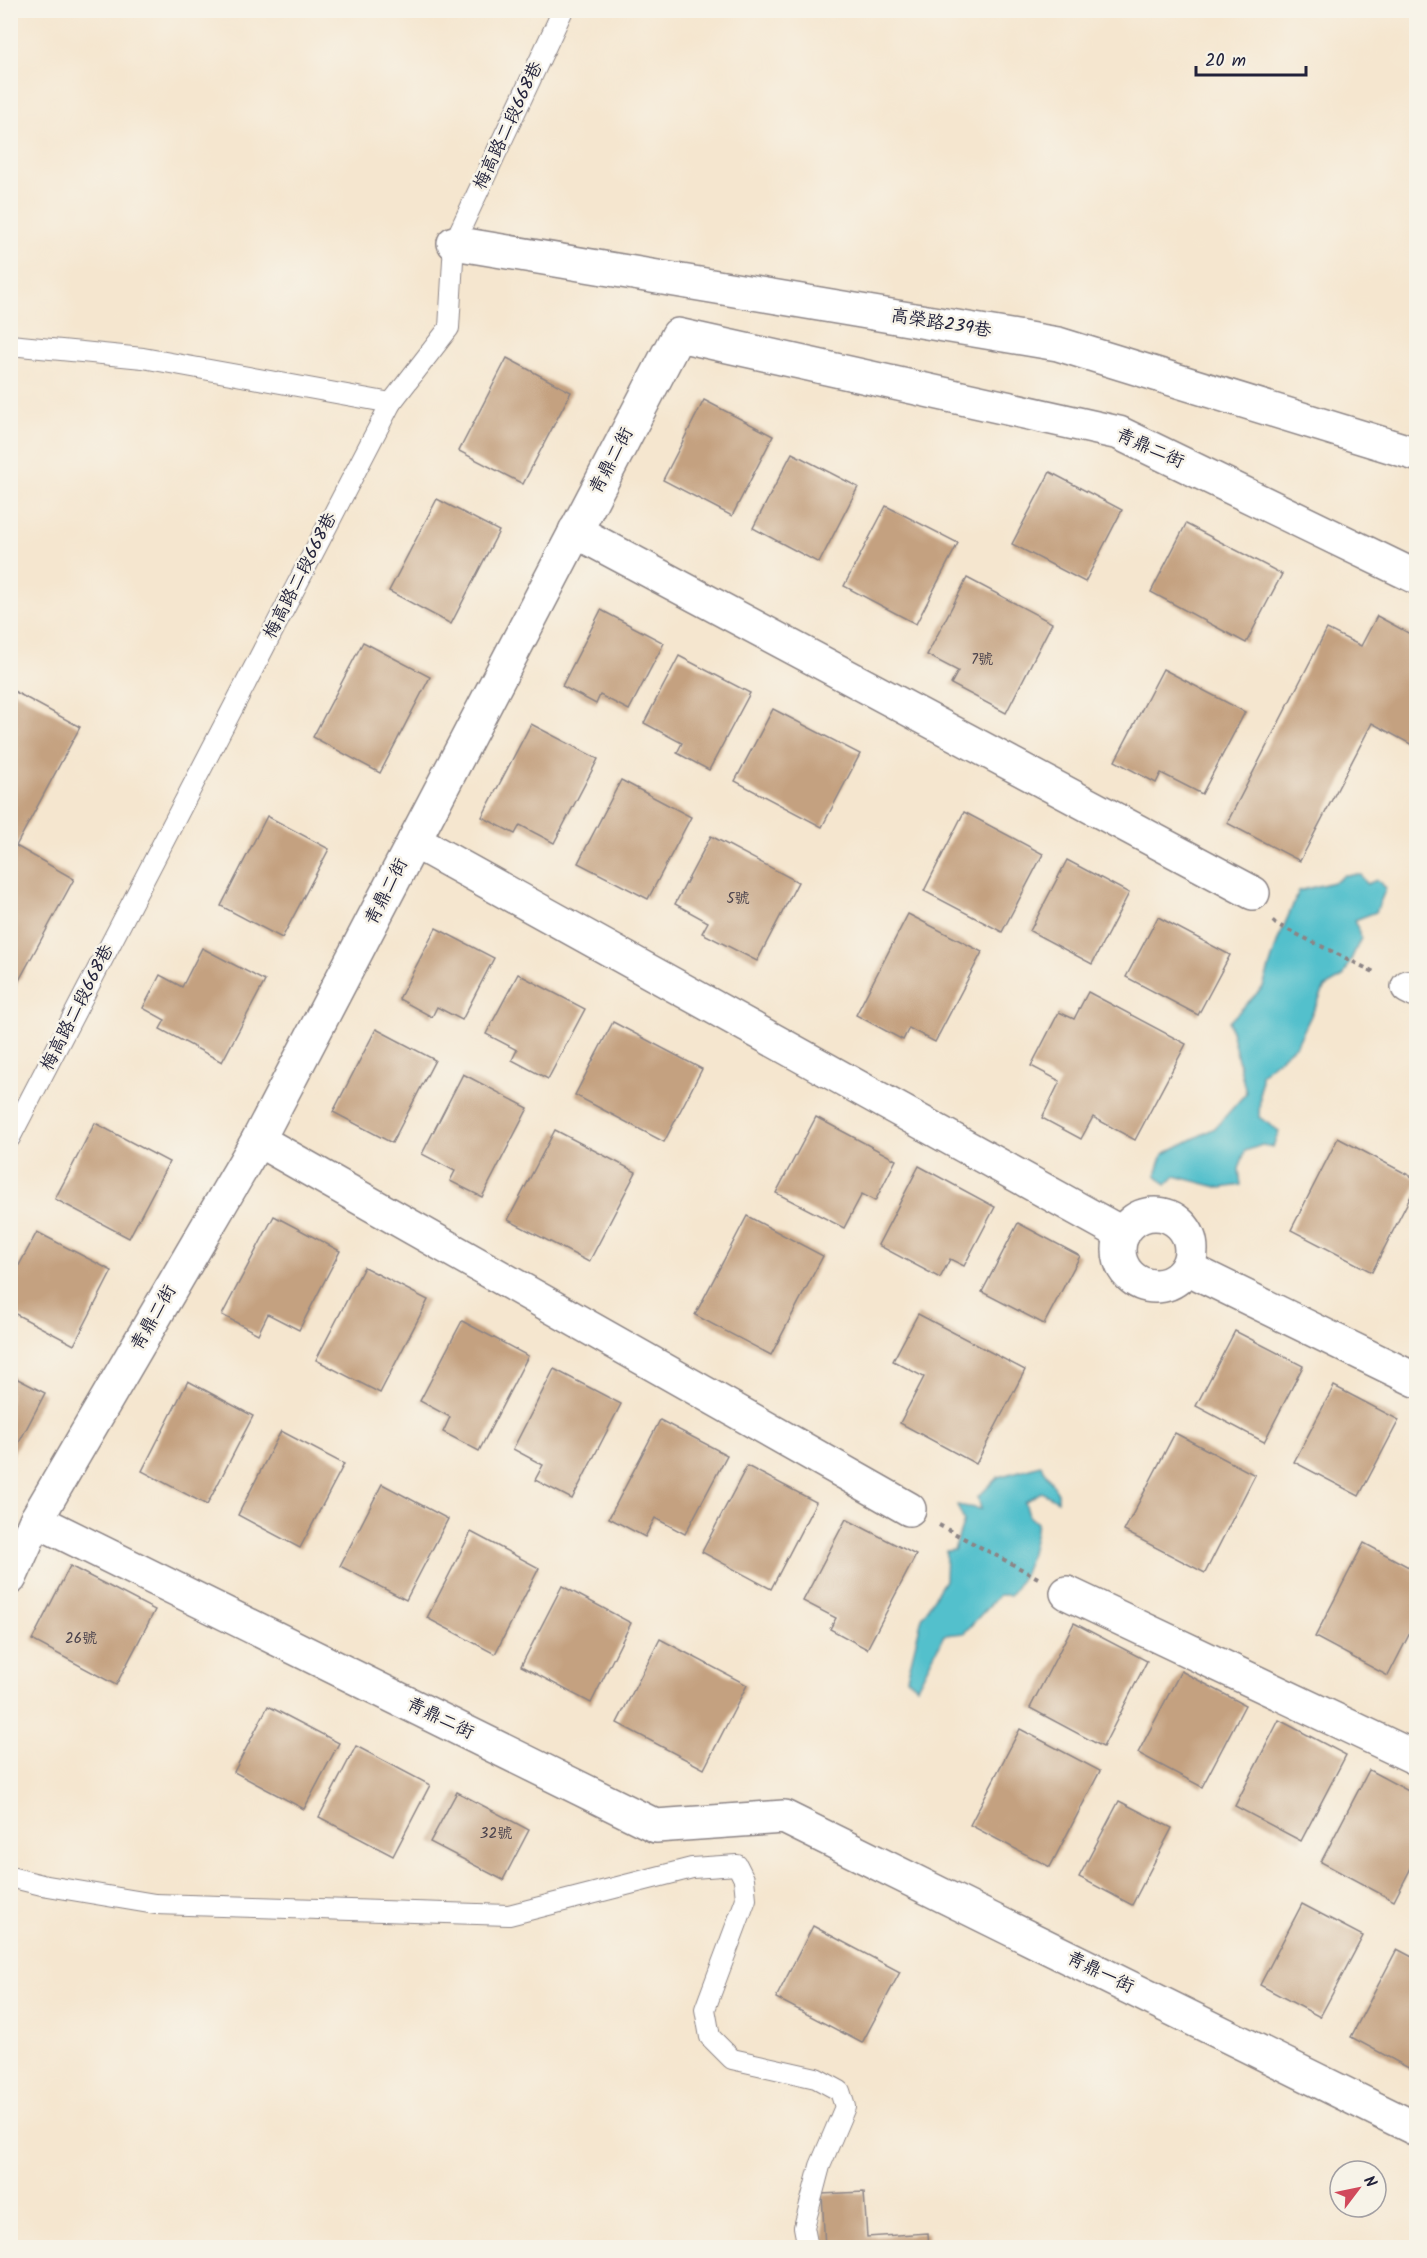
<svg xmlns="http://www.w3.org/2000/svg" width="1427" height="2258" viewBox="0 0 1427 2258" font-family="Kalam,'LXGW WenKai TC',sans-serif">
  <style>
    .water { fill: #53c0cc; stroke: #3a7184; stroke-width: 1.5 }
    .building { fill: #c4a180 }
    .lines { fill: none; stroke-linecap: round; stroke-linejoin: round }
    .lane-casing { stroke: #8c8485; stroke-width: 22 }
    .street-casing { stroke: #8c8485; stroke-width: 36 }
    .path { stroke: #8c8485; stroke-width: 4; stroke-dasharray: 4.5 4.5; stroke-linecap: butt }
    .lane { stroke: #fff; stroke-width: 20 }
    .street { stroke: #fff; stroke-width: 33 }
    .labels { text-anchor: middle; dominant-baseline: central; stroke-width: 5; stroke-linejoin: round; paint-order: stroke }
    .number-label { font-size: 15px; fill: #4a424c }
    .street-label { font-size: 18px; fill: #22223b; stroke: #f7f3e8 }
  </style>
  <rect width="100%" height="100%" fill="#f7f3e8"/>
  <filter id="ink" filterUnits="userSpaceOnUse"><feTurbulence type="fractalNoise" baseFrequency=".0167" numOctaves="2"/><feDisplacementMap in="SourceGraphic" scale="12" xChannelSelector="R" yChannelSelector="G"/><feConvolveMatrix kernelMatrix="1 2 1 2 8 2 1 2 1" color-interpolation-filters="sRGB"/></filter>
  <filter id="wash" filterUnits="userSpaceOnUse"><feTurbulence type="fractalNoise" baseFrequency=".008" numOctaves="4" result="noise"/><feDisplacementMap in="SourceGraphic" scale="24" xChannelSelector="R" yChannelSelector="G"/><feGaussianBlur stdDeviation="1.35" result="paint"/><feColorMatrix in="noise" values="0 0 0 0 0 0 0 0 0 0 0 0 0 0 0 0 0 1.4 0 .05"/><feComposite in="paint" operator="in"/></filter>
  <g filter="url(#wash)">
    <rect width="100%" height="100%" fill="#f5e6cf"/>
    <g class="water">
      <polygon points="1345,875 1361,875 1367,884 1377,880 1386,888 1376,912 1355,920 1361,938 1343,977 1325,987 1297,1044 1261,1074 1259,1117 1279,1131 1273,1147 1262,1145 1245,1151 1239,1169 1241,1185 1221,1188 1175,1176 1166,1185 1156,1175 1163,1154 1215,1128 1246,1093 1229,1022 1263,987 1278,940 1299,891 1337,881"/>
      <path d="M1041,1465L1058,1493V1501L1041,1492L1025,1502L1029,1516L1037,1523C1033,1548 1028,1575 1010,1595H999L964,1633L944,1635L917,1687L907,1678L922,1617L945,1580L946,1551L954,1550L964,1521L957,1505L981,1509L978,1497L998,1477Z"/>
    </g>
    <g id="blocks">
      <g class="building">
        <polygon points="507,358 571,392 523,484 459,451"/>
        <polygon points="704,400 773,436 732,516 663,480"/>
        <polygon points="792,453 858,487 819,563 753,528"/>
        <polygon points="1050,472 1122,510 1085,582 1012,544"/>
        <polygon points="437,499 499,531 451,624 389,591"/>
        <polygon points="886,506 958,543 916,624 844,586"/>
        <polygon points="1186,524 1282,574 1246,643 1151,592"/>
        <polygon points="967,578 1052,623 1006,713 951,684 958,671 927,655"/>
        <polygon points="601,610 664,643 629,710 600,695 596,704 562,686"/>
        <polygon points="1377,616 1416,637 1416,747 1372,723 1300,861 1227,823 1327,629 1361,646"/>
        <polygon points="363,642 430,677 380,773 313,737"/>
        <polygon points="679,656 750,693 709,770 677,753 682,743 644,723"/>
        <polygon points="1163,669 1245,712 1202,794 1161,773 1156,783 1115,761"/>
        <polygon points="10,689 80,727 16,846 74,879 10,997"/>
        <polygon points="773,709 860,754 822,827 735,781"/>
        <polygon points="531,724 598,759 554,843 520,825 515,834 482,817"/>
        <polygon points="621,780 691,817 648,899 578,863"/>
        <polygon points="964,812 1043,854 1002,932 924,891"/>
        <polygon points="267,816 329,849 282,938 221,906"/>
        <polygon points="711,836 798,882 757,961 702,933 708,922 675,904"/>
        <polygon points="1067,860 1129,893 1092,964 1030,931"/>
        <polygon points="908,914 982,952 935,1042 909,1028 903,1040 856,1015"/>
        <polygon points="1158,917 1230,955 1198,1015 1126,977"/>
        <polygon points="436,928 494,958 462,1020 437,1007 432,1017 399,999"/>
        <polygon points="202,948 265,981 222,1062 160,1029 165,1020 143,1008 160,975 182,987"/>
        <polygon points="518,974 585,1009 548,1079 512,1060 517,1050 486,1034"/>
        <polygon points="1088,992 1186,1044 1135,1140 1093,1117 1081,1139 1042,1118 1060,1081 1031,1066 1059,1012 1074,1019"/>
        <polygon points="613,1022 702,1069 664,1142 575,1095"/>
        <polygon points="376,1029 435,1060 392,1143 333,1112"/>
        <polygon points="463,1074 528,1108 482,1197 450,1181 455,1171 422,1154"/>
        <polygon points="816,1117 896,1160 875,1201 862,1194 844,1228 776,1193"/>
        <polygon points="95,1123 169,1162 129,1238 55,1199"/>
        <polygon points="555,1130 636,1172 589,1262 508,1220"/>
        <polygon points="1338,1138 1416,1179 1416,1186 1372,1272 1291,1230"/>
        <polygon points="919,1166 995,1207 964,1266 950,1259 940,1278 878,1245"/>
        <polygon points="274,1216 340,1251 299,1330 268,1314 258,1334 222,1315"/>
        <polygon points="747,1216 823,1256 771,1355 695,1315"/>
        <polygon points="1018,1223 1080,1256 1044,1324 982,1292"/>
        <polygon points="37,1232 112,1271 74,1345 10,1311 10,1282"/>
        <polygon points="364,1267 428,1300 380,1393 316,1360"/>
        <polygon points="918,1314 1025,1370 976,1464 900,1423 924,1377 893,1361"/>
        <polygon points="462,1321 528,1356 479,1451 443,1432 450,1417 420,1401"/>
        <polygon points="1235,1331 1303,1366 1264,1442 1196,1406"/>
        <polygon points="554,1369 621,1404 572,1499 535,1480 543,1465 513,1449"/>
        <polygon points="10,1375 45,1393 10,1460"/>
        <polygon points="188,1381 253,1416 207,1505 142,1471"/>
        <polygon points="1334,1386 1399,1420 1359,1496 1294,1462"/>
        <polygon points="660,1420 727,1455 685,1534 655,1518 645,1537 609,1518"/>
        <polygon points="281,1431 344,1464 300,1548 238,1515"/>
        <polygon points="1175,1433 1255,1475 1205,1573 1124,1531"/>
        <polygon points="747,1466 816,1502 771,1589 702,1552"/>
        <polygon points="382,1484 448,1519 406,1600 340,1566"/>
        <polygon points="846,1519 916,1555 867,1649 830,1629 836,1618 803,1601"/>
        <polygon points="471,1532 539,1568 495,1654 427,1618"/>
        <polygon points="1364,1543 1416,1571 1416,1621 1388,1676 1315,1637"/>
        <polygon points="70,1566 155,1610 116,1685 32,1640"/>
        <polygon points="562,1586 631,1623 591,1703 521,1666"/>
        <polygon points="1074,1623 1147,1661 1103,1747 1030,1708"/>
        <polygon points="660,1639 747,1685 704,1769 617,1723"/>
        <polygon points="1181,1671 1245,1705 1202,1787 1138,1753"/>
        <polygon points="268,1706 339,1743 304,1809 234,1772"/>
        <polygon points="1279,1720 1346,1755 1301,1841 1235,1806"/>
        <polygon points="1020,1729 1100,1771 1050,1867 970,1825"/>
        <polygon points="356,1746 430,1785 393,1856 319,1817"/>
        <polygon points="1369,1770 1416,1795 1416,1858 1394,1901 1321,1862"/>
        <polygon points="457,1792 529,1830 503,1880 430,1842"/>
        <polygon points="1119,1801 1172,1828 1132,1905 1079,1877"/>
        <polygon points="1302,1904 1363,1936 1320,2017 1260,1985"/>
        <polygon points="813,1926 900,1972 862,2043 776,1998"/>
        <polygon points="1397,1949 1416,1959 1416,2072 1351,2037"/>
        <polygon points="864,2192 867,2237 928,2233 929,2248 825,2248 822,2194"/>
      </g>
    </g>
  </g>
  <g filter="url(#ink)">
    <use href="#blocks" fill-opacity="0" stroke="#8c8485" stroke-width="1.5"/>
    <g class="lines">
      <defs>
        <g id="lane">
          <polyline points="10,345 143,358 391,403"/>
          <polyline points="10,1138 391,403 449,328 454,243 563,10"/>
          <polyline points="10,1877 42,1885 155,1904 509,1915 692,1868 737,1865 744,1879 746,1899 705,2009 710,2037 732,2059 816,2078 840,2091 845,2107 820,2166 804,2227 808,2248"/>
        </g>
        <g id="street">
          <polyline points="454,243 1058,344 1416,454"/>
          <polyline points="575,531 1253,893"/>
          <polyline points="1416,577 1119,433 678,335 258,1140 36,1520 656,1826 784,1817 1416,2129"/>
          <polyline points="414,841 1123,1234"/>
          <polyline points="1408,987 1416,991"/>
          <polyline points="258,1140 909,1509"/>
          <circle cx="1155" cy="1250" r="36"/>
          <polyline points="1187,1268 1416,1380"/>
          <polyline points="10,1578 36,1520"/>
          <polyline points="1067,1593 1416,1758"/>
        </g>
      </defs>
      <use href="#lane" class="lane-casing"/>
      <use href="#street" class="street-casing"/>
      <g class="path">
        <polyline points="1273,921 1276,924 1376,973"/>
        <polyline points="939,1525 1038,1578"/>
      </g>
      <use href="#lane" class="lane"/>
      <use href="#street" class="street"/>
    </g>
  </g>
  <g class="labels">
    <g class="number-label">
      <text x="982" y="660">7號</text>
      <text x="738" y="899">5號</text>
      <text x="81" y="1639">26號</text>
      <text x="496" y="1834">32號</text>
    </g>
    <g class="street-label">
      <text transform="translate(509 126) rotate(-65)">梅高路二段668巷</text>
      <text transform="translate(941 324) rotate(9)">高榮路239巷</text>
      <text transform="translate(1150 449) rotate(24)">青鼎二街</text>
      <text transform="translate(612 461) rotate(-62)">青鼎二街</text>
      <text transform="translate(301 576) rotate(-63)">梅高路二段668巷</text>
      <text transform="translate(387 892) rotate(-63)">青鼎二街</text>
      <text transform="translate(78 1008) rotate(-63)">梅高路二段668巷</text>
      <text transform="translate(154 1318) rotate(-60)">青鼎二街</text>
      <text transform="translate(440 1719) rotate(26)">青鼎二街</text>
      <text transform="translate(1100 1973) rotate(26)">青鼎一街</text>
    </g>
  </g>
  <rect width="1427" height="2258" fill="none" stroke="#f7f3e8" stroke-width="36"/>
  <g transform="translate(1358 2189) rotate(58)"><circle r="28" fill="#f7f3e8" stroke="#a29fa3" stroke-width="1.5"/>
  <path d="M0-4.5L10 22L0 15L-10 22Z" fill="#d1495b"/>
  <text y="-9" font-size="16" font-weight="bold" text-anchor="middle" fill="#22223b">N</text>
  </g>
  <path d="M1196 66v9h110v-9" fill="none" stroke="#22223b" stroke-width="3"/>
  <text x="1205" y="66" font-size="18" fill="#22223b" stroke="#f7f3e8" stroke-width="4.5" paint-order="stroke">20 m</text>
</svg>
